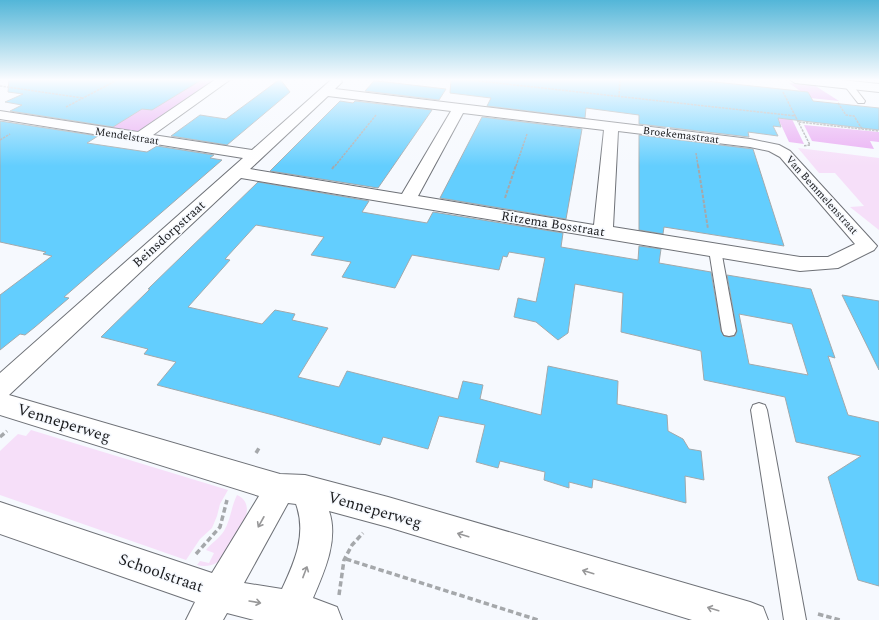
<svg xmlns="http://www.w3.org/2000/svg" width="879" height="620" viewBox="0 0 879 620" font-family="Spectral,serif">
  <style>
    .green { fill: #f6dff9 }
    .forest { fill: #e9abf3 }
    .building { fill: #63cefe; stroke: #a2a9ac; fill-rule: evenodd }
    .lines { fill: none; stroke-linecap: round; stroke-linejoin: round }
    .service-casing { stroke: #6e7177; stroke-width: 2 }
    .minor-casing { stroke: #6e7177; stroke-width: 2 }
    .path-far2 { stroke: #a5a8ab; stroke-width: 1.5; stroke-dasharray: 2.5 1; stroke-linecap: butt }
    .path-far1 { stroke: #a5a8ab; stroke-width: 2; stroke-dasharray: 3.5 1.5; stroke-linecap: butt }
    .path { stroke: #a5a8ab; stroke-width: 3.5; stroke-dasharray: 5.5 3; stroke-linecap: butt }
    .service { fill: #fff; fill-rule: evenodd }
    .minor { fill: #fff; fill-rule: evenodd }
    .oneway { stroke: #989899 }
    .labels { text-anchor: middle; dominant-baseline: central; stroke-width: 3; stroke-linejoin: round; paint-order: stroke }
    .far-street-label { font-size: 11px; fill: #191a1c; stroke: #f6f9fe }
    .street-label { font-size: 13px; fill: #191a1c; stroke: #f6f9fe }
    .near-street-label { font-size: 16px; fill: #191a1c; stroke: #f6f9fe }
  </style>
  <rect width="100%" height="100%" fill="#f6f9fe"/>
  <g class="green">
    <polygon points="798,148 879,158 879,230 850,207 864,206 835,173 819,173"/>
    <polygon points="31,430 228,490 220,504 217,516 212,528 200,539 186,560 0,495 0,451 18,434 26,436"/>
    <path d="M237,495C257,504 242,528 234,540C230,548 226,558 218,562C212,566 204,567 197,565L200,561L209,563L214,553L206,550C211,543 219,539 224,531C231,519 231,507 237,495Z"/>
  </g>
  <g class="forest">
    <polygon points="191,79 222,79 139,133 110,128"/>
    <polygon points="789,83 814,85 839,101 810,98"/>
    <polygon points="777,116 791,117 804,144 789,142"/>
    <polygon points="804,125 879,132 879,142 870,141 874,149 812,141"/>
  </g>
  <g class="building">
    <polygon points="9,79 203,79 152,110 142,109 113,127 10,111 22,105 5,102 23,94 8,92"/>
    <polygon points="280,79 290,92 227,145 171,136 200,115 226,119"/>
    <polygon points="451,79 687,79 808,92 813,101 879,108 879,130 778,118 781,127 773,126 778,136 748,132 749,137 639,124 639,115 586,108 585,118 487,106 491,98 450,93"/>
    <polygon points="374,81 386,82 446,89 439,100 365,91"/>
    <polygon points="340,101 353,103 355,101 432,110 378,188 270,171"/>
    <polygon points="482,117 582,129 566,219 440,198"/>
    <polygon points="0,121 98,136 87,143 147,152 157,146 214,155 210,158 222,160 64,297 69,298 35,327 25,335 20,334 0,350 0,295 52,256 43,254 46,252 0,242"/>
    <polygon points="639,135 753,149 784,246 664,227 663,234 639,230"/>
    <path d="M258,182L369,201L362,212L427,223L433,212L563,233L561,247L638,260L639,246L661,249L659,263L711,272L721,331L724,336L729,337L735,336L737,331L727,275L811,289L835,358L828,356L848,415L879,422V586L858,580L828,477L861,456L796,442L785,397L704,380L701,351L621,332L623,293L575,284L568,333L558,340L536,322L514,317L518,298L536,302L545,258L509,252L507,257L503,256L499,270L412,255L395,288L342,277L351,262L311,255L324,237L256,225L225,259L230,260L188,307L262,324L275,310L295,314L292,320L328,328L298,377L339,387L347,371L458,399L463,381L483,385L480,399L541,415L548,366L618,381L617,404L667,415L668,431L683,439L689,449L701,451L704,480L685,476L686,503L593,479L592,488L569,482V488L544,480L545,472L500,461L498,468L476,462L485,425L439,416L428,449L383,437L380,445L273,415L157,385L176,362L144,354L148,349L101,337L150,289H148ZM739,314L792,324L808,375L749,364Z"/>
    <polygon points="842,295 879,301 879,370"/>
  </g>
  <g class="lines">
    <defs>
      <g id="service">
        <polygon points="845,83 851,83 865,101 864,103 858,103 844,85"/>
        <polygon points="715,246 721,250 736,331 734,335 729,336 724,335 722,331 709,250"/>
        <polygon points="759,403 765,405 767,410 806,620 784,620 751,410 753,405"/>
      </g>
      <g id="minor">
        <path d="M216,79H231L153,135L252,150L332,79H340L342,82L335,89L750,139L779,145L790,151L877,246L874,250L838,268L800,271L241,178L9,395L280,474L305,475L388,497L750,602L763,607L768,620H692L388,527L329,511C339,540 324,572 313,598L337,607L342,620H254L227,613L223,620H186L195,602L0,534V502L212,573L259,496L0,415V373L243,158L0,119V111L138,132ZM328,96L451,111L402,194L250,169ZM463,113L604,130L594,225L418,196ZM618,131L750,147L769,151L780,157L855,244L828,257H800L613,227ZM288,503L296,504C307,534 295,561 282,589L244,583Z"/>
        <polygon points="789,79 832,79 879,84 879,92 795,83"/>
      </g>
    </defs>
    <use href="#service" class="service-casing"/>
    <use href="#minor" class="minor-casing"/>
    <g class="path-far2">
      <polyline points="461,79 796,116"/>
      <polyline points="0,86 83,98"/>
      <polyline points="783,92 810,145 803,146"/>
      <polyline points="619,97 620,79"/>
      <polyline points="838,103 846,115 854,116 862,129"/>
      <polyline points="66,107 119,79"/>
      <polyline points="799,122 879,131"/>
      <polyline points="0,140 10,134"/>
      <polyline points="696,153 698,166"/>
      <polyline points="335,166 376,115"/>
      <polyline points="516,166 527,134"/>
    </g>
    <g class="path-far1">
      <polyline points="698,165 708,229"/>
      <polyline points="332,169 335,165"/>
      <polyline points="505,198 516,165"/>
    </g>
    <g class="path">
      <polyline points="0,437 7,431"/>
      <polyline points="256,453 259,448"/>
      <polyline points="196,554 220,527 227,500"/>
      <polyline points="346,559 538,620"/>
      <polyline points="339,595 344,560 352,545 363,533"/>
      <polyline points="818,614 840,620"/>
    </g>
    <use href="#service" class="service"/>
    <use href="#minor" class="minor"/>
  </g>
  <defs><path id="oneway-shaft" d="M-6 0H5M1.5-3L5.5 0L1.5 3" fill="none" stroke-width="1.6" stroke-linecap="round" stroke-linejoin="round"/></defs>
  <g class="oneway">
    <use href="#oneway-shaft" transform="translate(261 522) rotate(119)"/>
    <use href="#oneway-shaft" transform="translate(463 535) rotate(-163)"/>
    <use href="#oneway-shaft" transform="translate(305 572) rotate(-69)"/>
    <use href="#oneway-shaft" transform="translate(588 572) rotate(-163)"/>
    <use href="#oneway-shaft" transform="translate(255 602) rotate(10)"/>
    <use href="#oneway-shaft" transform="translate(713 609) rotate(-163)"/>
  </g>
  <linearGradient id="sky" x2="0" y2="1"><stop stop-color="#53b6d8"/><stop offset="0.48" stop-color="#fbfcff"/><stop offset="1" stop-color="#fbfcff" stop-opacity="0"/></linearGradient>
  <rect width="879" height="166" fill="url(#sky)"/>
  <g class="labels">
    <g class="far-street-label">
      <text transform="translate(681 135) rotate(7)">Broekemastraat</text>
      <text transform="translate(127 136) rotate(9)">Mendelstraat</text>
      <text transform="translate(822 195) rotate(48)">Van Bemmelenstraat</text>
    </g>
    <g class="street-label">
      <text transform="translate(553 224) rotate(9)">Ritzema Bosstraat</text>
      <text transform="translate(169 234) rotate(-42)">Beinsdorpstraat</text>
    </g>
    <g class="near-street-label">
      <text transform="translate(64 423) rotate(17)">Venneperweg</text>
      <text transform="translate(375 510) rotate(16)">Venneperweg</text>
      <text transform="translate(161 573) rotate(19)">Schoolstraat</text>
    </g>
  </g>
</svg>
